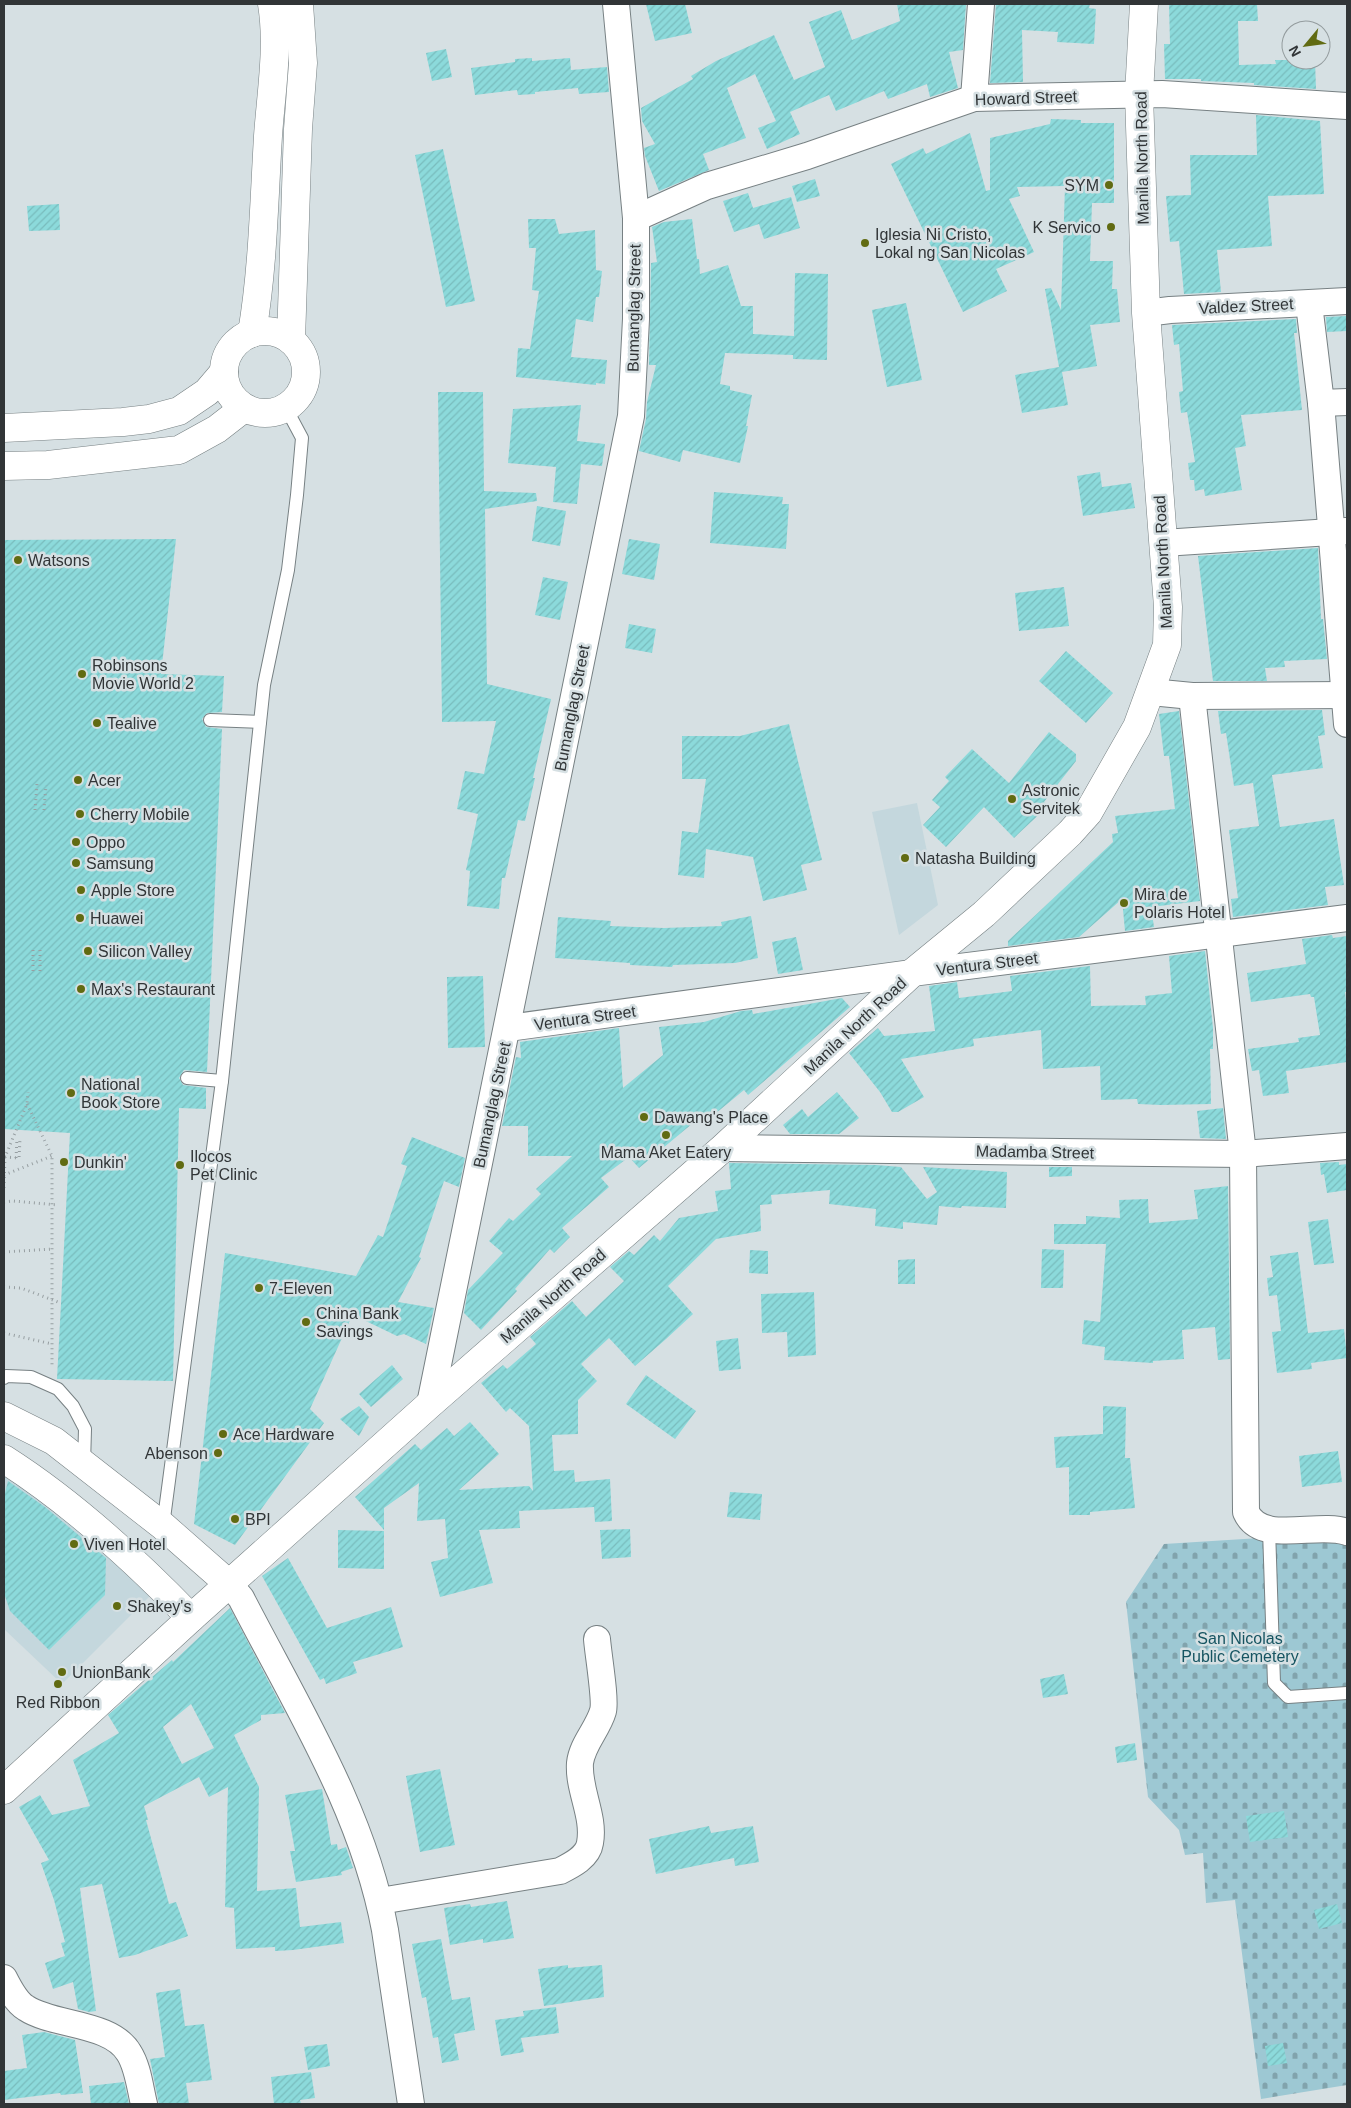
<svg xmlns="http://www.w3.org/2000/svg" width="1351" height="2108" viewBox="0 0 1351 2108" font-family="Helvetica,sans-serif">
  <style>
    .built { fill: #c4d7dd }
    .cemetery { fill: url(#cemetery-stones) }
    .building { fill: url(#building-hatch); fill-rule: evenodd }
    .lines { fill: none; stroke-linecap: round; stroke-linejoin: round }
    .service-casing { stroke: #778083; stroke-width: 14 }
    .minor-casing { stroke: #778083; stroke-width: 28 }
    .tertiary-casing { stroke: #778083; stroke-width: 29 }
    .trunk-casing { stroke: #778083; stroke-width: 29 }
    .path { stroke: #979fa2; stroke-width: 3; stroke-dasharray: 1 4; stroke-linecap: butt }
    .service { stroke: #fff; stroke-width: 12 }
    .minor { stroke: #fff; stroke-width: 26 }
    .tertiary { stroke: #fff; stroke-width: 28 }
    .trunk { stroke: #fff; stroke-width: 28 }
    .path-bridge { stroke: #979fa2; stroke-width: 3; stroke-dasharray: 1 4; stroke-linecap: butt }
    .poi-dot { fill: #616b12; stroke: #d6e0e3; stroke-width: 2 }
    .labels { text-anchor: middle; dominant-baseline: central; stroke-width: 5; stroke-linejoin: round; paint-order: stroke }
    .street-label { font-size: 16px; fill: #313537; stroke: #d6e0e3 }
    .poi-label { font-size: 16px; fill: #313537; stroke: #d6e0e3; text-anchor: start }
    .park-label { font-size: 16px; fill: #165461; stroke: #d6e0e3 }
  </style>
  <defs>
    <pattern id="cemetery-stones" width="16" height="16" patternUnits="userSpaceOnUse" patternTransform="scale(1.25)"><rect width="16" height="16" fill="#9dc8d3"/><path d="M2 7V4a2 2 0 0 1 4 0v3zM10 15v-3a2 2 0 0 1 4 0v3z" fill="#81a3ac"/></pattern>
    <pattern id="building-hatch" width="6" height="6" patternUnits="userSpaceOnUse" patternTransform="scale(1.25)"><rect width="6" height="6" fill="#8cdadb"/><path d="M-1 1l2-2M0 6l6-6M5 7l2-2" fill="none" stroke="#79bcbd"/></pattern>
  </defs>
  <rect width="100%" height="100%" fill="#d6e0e3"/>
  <g class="built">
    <polygon points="917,803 938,905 899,935 872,812"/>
    <polygon points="4,1449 162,1584 62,1684 4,1629"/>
  </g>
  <polygon class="cemetery" points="1342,1533 1347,1537 1347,2085 1261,2099 1235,1900 1206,1903 1203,1853 1185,1855 1179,1830 1148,1797 1126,1602 1164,1544"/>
  <g class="building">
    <polygon points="646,4 685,4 692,33 655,41"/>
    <polygon points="897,4 966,4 963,50 949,52 958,88 930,97 927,84 888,99 884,91 836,111 829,95 790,112 800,134 767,149 758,128 776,121 755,74 727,88 746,138 703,154 709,170 659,191 645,156 644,148 655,144 642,121 641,108 693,79 691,76 716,61 774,35 794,80 825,67 809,22 841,10 852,40 900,21"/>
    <polygon points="996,4 1090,4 1089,8 1096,9 1094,44 1057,42 1058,32 1022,30 1023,82 990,83"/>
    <polygon points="1169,4 1257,4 1258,21 1238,21 1239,65 1276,64 1275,60 1315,60 1316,89 1254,85 1254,83 1201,81 1201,79 1165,79 1164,44 1170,44"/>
    <polygon points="446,49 452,77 432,81 426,53"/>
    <polygon points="532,58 532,61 570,58 571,70 607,67 609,92 579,94 578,88 535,92 535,94 518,95 517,90 475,95 471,68 515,62 515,59"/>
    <polygon points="1256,115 1320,121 1324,194 1268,196 1272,246 1217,250 1221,292 1184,294 1179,241 1170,242 1166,196 1191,195 1190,155 1257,155"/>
    <polygon points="1051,119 1081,120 1081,123 1114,123 1114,203 1092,203 1090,261 1113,261 1112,289 1117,289 1120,322 1090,325 1097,366 1062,372 1068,405 1022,413 1015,375 1059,367 1045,289 1051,288 1061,310 1065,186 1017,187 1020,196 1009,199 1034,252 996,269 1007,291 963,312 891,164 923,148 926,154 970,133 986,191 990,190 990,138 1050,124"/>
    <polygon points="443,149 475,301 446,307 415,155"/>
    <polygon points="815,179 820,196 797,202 792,186"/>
    <polygon points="748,193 753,208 791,197 800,228 764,239 759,224 734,232 723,201"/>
    <polygon points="59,204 60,230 29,231 27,206"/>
    <polygon points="528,219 555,219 559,234 595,230 596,270 602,271 599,297 596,297 593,322 576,319 571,357 607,360 605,384 596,383 596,385 516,377 518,348 530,349 539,291 532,290 536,248 529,248"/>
    <polygon points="692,219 697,259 699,259 700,274 728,265 741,306 753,306 753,334 794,336 795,273 828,274 827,360 793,359 793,355 725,353 720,384 730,386 730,390 752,395 746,426 748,426 740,463 683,450 680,462 639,451 646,419 647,402 656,365 649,365 651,263 657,262 652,227 664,222"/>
    <polygon points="906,303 922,380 887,387 872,310"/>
    <polygon points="1347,316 1347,331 1327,332 1326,317"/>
    <polygon points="1296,319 1297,333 1294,333 1302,410 1241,415 1246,446 1235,448 1242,490 1205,496 1204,489 1195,491 1194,480 1190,480 1188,463 1195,462 1187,412 1181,413 1179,392 1183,391 1179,344 1174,345 1172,325"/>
    <polygon points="438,392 483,392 484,491 536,493 537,501 485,509 487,684 551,699 533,778 535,778 525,821 518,820 505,878 502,878 499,909 467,906 470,871 466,870 478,814 457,809 465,771 484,774 496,721 442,722"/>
    <polygon points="581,405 577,441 605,444 602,466 581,464 577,504 553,502 556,467 508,463 513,409"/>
    <polygon points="1100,472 1102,487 1131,483 1135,508 1083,516 1077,476"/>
    <polygon points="714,492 783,497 782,504 789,504 786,549 710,543"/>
    <polygon points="537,506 566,511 560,546 532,541"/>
    <polygon points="176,539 161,674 224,676 222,712 207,713 202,719 206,727 222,729 207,1072 184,1070 179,1078 183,1085 206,1088 206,1109 179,1108 173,1381 57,1379 70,1133 4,1129 4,540"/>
    <polygon points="629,539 660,544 654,580 622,574"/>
    <polygon points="1318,548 1321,619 1323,619 1327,659 1284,661 1285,667 1265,668 1267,681 1213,681 1198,556"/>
    <polygon points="543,577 568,582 560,620 535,615"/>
    <polygon points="1064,587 1069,626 1019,631 1015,593"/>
    <polygon points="629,624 656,629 652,653 625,648"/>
    <polygon points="1066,651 1113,693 1086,723 1039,681"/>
    <polygon points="1322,710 1325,735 1318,736 1323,768 1272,775 1280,827 1334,819 1344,885 1325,887 1328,905 1233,917 1231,899 1238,898 1229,830 1259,826 1253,783 1234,786 1226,733 1221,734 1218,711"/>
    <polygon points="1179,711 1200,901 1151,907 1154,927 1125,931 1122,899 1079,937 1008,946 1008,941 1113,842 1112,834 1118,833 1115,816 1175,809 1169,756 1164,756 1159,714"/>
    <polygon points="789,724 822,860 801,865 807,890 763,901 753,857 706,849 704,878 678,875 682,831 698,833 706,779 682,779 682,736 740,736"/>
    <polygon points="1049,732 1076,754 1076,761 1044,802 1048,806 1014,838 984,807 946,847 923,825 940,807 932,800 949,781 945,777 972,749 1009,783"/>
    <polygon points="751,916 758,958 735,963 673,965 672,967 630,965 630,963 555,958 558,917 611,921 610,926 664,928 722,926 721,922"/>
    <polygon points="1332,935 1333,938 1347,936 1347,992 1345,992 1347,1009 1347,1062 1286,1071 1289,1093 1263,1096 1259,1070 1252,1071 1248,1049 1299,1042 1298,1038 1320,1035 1314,997 1311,997 1310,994 1251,1002 1247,973 1306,964 1302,939"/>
    <polygon points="796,937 803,970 778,974 772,942"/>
    <polygon points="1205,951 1213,1028 1213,1049 1210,1049 1211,1104 1161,1105 1138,1104 1137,1099 1101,1100 1100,1066 1043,1069 1041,1030 973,1039 974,1046 901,1059 924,1097 898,1112 892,1112 880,1092 849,1053 878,1028 884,1036 935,1031 929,986 957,982 959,998 1012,991 1010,976 1090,966 1091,1006 1146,1005 1145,996 1172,993 1169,956"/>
    <polygon points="483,976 485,1047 448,1048 447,977"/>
    <polygon points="842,998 850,1007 748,1095 744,1090 704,1123 699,1118 639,1168 629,1157 601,1178 609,1187 562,1228 570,1237 554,1253 550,1249 515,1289 517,1291 481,1330 464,1313 468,1290 503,1253 489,1241 509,1218 513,1221 541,1194 536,1189 572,1156 528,1156 528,1126 502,1126 516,1057 521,1058 520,1042 619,1028 623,1088 663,1055 659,1027 704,1022 741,1011 752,1010 753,1014"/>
    <polygon points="837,1092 859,1118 839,1134 790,1134 783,1125 802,1109 808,1117"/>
    <polygon points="1223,1108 1226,1139 1200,1138 1197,1111"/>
    <polygon points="412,1137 465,1158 459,1187 444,1181 419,1257 421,1258 398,1302 434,1308 426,1344 404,1334 397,1336 345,1311 351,1318 310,1409 324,1423 235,1545 194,1524 225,1253 356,1276 378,1235 383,1237 407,1166 401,1164"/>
    <polygon points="1339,1162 1339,1165 1347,1164 1347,1190 1327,1193 1324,1174 1321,1175 1320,1163"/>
    <polygon points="729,1163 876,1165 901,1167 927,1199 937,1192 923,1167 1007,1172 1006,1208 962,1206 961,1208 939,1206 937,1225 903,1222 903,1229 875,1226 876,1209 829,1204 830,1190 771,1195 772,1204 760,1205 761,1231 716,1239 668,1286 693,1314 666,1339 635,1366 609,1338 581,1364 597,1381 578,1400 578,1434 552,1435 554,1471 574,1470 575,1482 610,1479 612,1521 595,1522 594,1507 519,1511 520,1528 479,1530 493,1583 440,1597 431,1562 448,1558 445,1519 417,1521 419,1483 384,1508 384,1530 355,1497 415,1444 421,1450 447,1428 454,1436 470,1422 499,1454 459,1490 529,1486 533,1491 529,1426 510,1408 506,1412 481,1383 503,1365 507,1369 536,1344 530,1337 572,1301 586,1317 624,1281 610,1267 629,1251 634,1255 654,1235 660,1241 679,1218 718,1211 715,1191 731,1189"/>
    <polygon points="1049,1167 1072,1167 1072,1176 1049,1177"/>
    <polygon points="1228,1186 1230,1359 1218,1360 1215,1327 1182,1330 1184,1359 1153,1361 1153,1363 1104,1360 1105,1347 1082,1344 1084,1320 1100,1322 1106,1244 1054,1244 1054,1224 1086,1224 1086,1216 1120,1218 1119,1200 1148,1199 1149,1223 1198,1219 1194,1190"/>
    <polygon points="1328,1219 1334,1263 1314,1265 1308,1222"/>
    <polygon points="1042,1249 1064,1250 1063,1288 1041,1288"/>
    <polygon points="750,1250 768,1251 768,1274 749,1273"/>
    <polygon points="1298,1252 1308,1333 1344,1329 1347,1358 1311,1363 1312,1369 1277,1373 1272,1332 1281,1331 1277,1295 1269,1296 1267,1278 1273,1277 1270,1256"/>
    <polygon points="915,1259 915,1284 898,1284 898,1260"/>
    <polygon points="814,1292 816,1355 788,1357 787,1332 762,1333 761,1294"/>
    <polygon points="738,1338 741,1369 719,1371 716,1341"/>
    <polygon points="392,1365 403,1379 371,1407 359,1394"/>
    <polygon points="646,1375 696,1411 675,1439 626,1404"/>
    <polygon points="359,1406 369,1417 359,1436 340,1419"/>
    <polygon points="1103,1406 1126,1407 1125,1458 1130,1458 1135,1508 1090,1512 1090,1515 1069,1515 1069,1467 1056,1468 1054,1437 1103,1434"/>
    <polygon points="1338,1451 1342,1482 1302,1487 1299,1456"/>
    <polygon points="8,1481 45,1507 106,1558 105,1595 49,1650 10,1611 4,1593 4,1497"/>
    <polygon points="730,1492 762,1494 760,1520 727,1517"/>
    <polygon points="630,1529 631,1557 602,1559 600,1530"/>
    <polygon points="338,1530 384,1531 384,1569 338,1568"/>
    <polygon points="288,1558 327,1628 391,1607 403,1647 353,1662 357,1673 326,1684 324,1678 320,1680 262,1576"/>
    <path d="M230,1608L285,1713L261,1715V1720L234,1735L259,1787L257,1891L296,1888L300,1927L341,1922L344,1943L293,1950L275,1951V1947L236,1949L234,1908L225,1907L228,1787L209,1797L199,1777L144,1806L148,1820H146L169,1904L176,1902L188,1936L135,1955L119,1958L102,1884L80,1888L96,2011L89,2012L78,2009L73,1982L53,1989L45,1963L65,1956L61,1943L65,1942L54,1900L41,1863L49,1860L19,1807L40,1795L52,1815L90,1806L73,1760L119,1733L108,1715L172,1660L173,1662ZM191,1704L214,1748L182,1764L163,1727Z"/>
    <polygon points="1064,1674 1068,1694 1043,1698 1040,1679"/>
    <polygon points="1135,1743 1137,1760 1117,1763 1115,1747"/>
    <polygon points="440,1769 455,1845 420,1852 406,1776"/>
    <polygon points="322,1789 331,1845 337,1844 338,1850 346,1847 353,1868 341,1872 342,1875 296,1882 290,1851 295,1851 285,1795"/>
    <polygon points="1284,1811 1288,1837 1250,1842 1246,1816"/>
    <polygon points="709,1826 711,1833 753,1826 759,1862 735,1866 734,1858 656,1874 649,1839"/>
    <polygon points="507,1901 514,1938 483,1943 483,1939 450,1945 444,1908 470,1904 471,1907"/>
    <polygon points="1337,1904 1342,1923 1319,1929 1314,1910"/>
    <polygon points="441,1939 452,2000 470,1997 475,2030 454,2034 459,2060 442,2063 438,2037 433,2038 426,1997 422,1998 412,1944"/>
    <polygon points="568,1965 568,1968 602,1965 604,1997 544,2006 538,1969"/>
    <polygon points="180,1989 185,2026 204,2024 212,2080 186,2083 189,2104 159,2104 150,2059 165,2057 156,1993"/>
    <polygon points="556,2007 559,2033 521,2038 524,2052 501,2056 495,2020 524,2016 523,2011"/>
    <polygon points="44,2032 75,2040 83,2093 61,2095 60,2093 4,2100 4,2071 27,2068 22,2035"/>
    <polygon points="1283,2043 1287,2063 1268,2066 1265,2046"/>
    <polygon points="327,2044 330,2066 308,2070 304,2047"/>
    <polygon points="311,2072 315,2098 300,2100 301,2104 274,2104 271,2077"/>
    <polygon points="124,2082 129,2104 91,2104 89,2086"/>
  </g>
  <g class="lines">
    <defs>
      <g id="service">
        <polyline points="210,720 260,722"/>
        <polyline points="187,1078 222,1081"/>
        <polyline points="4,1378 6,1376 31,1377 58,1389 73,1406 85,1429 84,1464"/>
        <polyline points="163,1526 222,1081 264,685 288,570 297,495 302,438 286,408"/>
        <polyline points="1269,1529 1274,1683 1288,1697 1347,1693"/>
      </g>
      <g id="minor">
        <polyline points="974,98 981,4"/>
        <polyline points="636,218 707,186 807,156 974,98 1162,94 1347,106"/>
        <polyline points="1309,304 1321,403 1347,724"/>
        <polyline points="1146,313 1170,310 1347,301"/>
        <polyline points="1321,403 1347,402"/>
        <polyline points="1163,543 1346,531"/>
        <polyline points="1151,692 1192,696 1347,695"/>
        <path d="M1192,696L1243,1154L1246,1512C1261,1546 1318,1521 1347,1532"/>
        <polyline points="508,1028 912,973 1347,918"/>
        <polyline points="723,1148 1243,1154 1347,1146"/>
        <polyline points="430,1404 631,416 636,319 636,218 616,4"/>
        <path d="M229,1584L241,1598C296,1705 363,1811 385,1930L411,2104"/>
        <path d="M380,1901L560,1871C572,1865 588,1857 590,1843C595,1816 578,1790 580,1763C582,1744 598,1729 603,1711C606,1700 598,1653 597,1639"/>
        <path d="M4,1978C9,1988 16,2002 26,2008C53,2026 111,2022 129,2053C138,2067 140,2088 144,2104"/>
      </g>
      <g id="tertiary">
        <circle cx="265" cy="372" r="41"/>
        <path d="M252,333C263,268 264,202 268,136C271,93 279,47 272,4"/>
        <polyline points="291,340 298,129 303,63 299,4"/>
        <polyline points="4,428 123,422 149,419 179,411 207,392 224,372"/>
        <polyline points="4,466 48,465 179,450 217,429 244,408"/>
        <polyline points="4,1416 54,1441 163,1526 229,1584"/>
        <path d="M4,1459C73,1503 134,1559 191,1618"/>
      </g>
      <polyline id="trunk" points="4,1790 191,1618 430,1404 723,1148 912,973 984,914 1070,833 1088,813 1137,727 1167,645 1168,607 1146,313 1139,94 1144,4"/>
    </defs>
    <use href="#service" class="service-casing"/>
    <use href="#minor" class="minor-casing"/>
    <use href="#tertiary" class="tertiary-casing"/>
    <use href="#trunk" class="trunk-casing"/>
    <g class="path">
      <polyline points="35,810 37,784"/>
      <polyline points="44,810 46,785"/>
      <polyline points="33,971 33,946"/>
      <polyline points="40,971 40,946"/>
      <polyline points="27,1104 52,1156 52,1368"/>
      <polyline points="5,1157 19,1158 20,1139"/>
      <polyline points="16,1158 17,1139"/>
      <polyline points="4,1175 52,1156"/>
      <polyline points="4,1188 5,1157 27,1104 28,1092"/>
      <polyline points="4,1252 52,1249"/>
      <polyline points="4,1333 52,1344"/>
    </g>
    <use href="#service" class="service"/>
    <use href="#minor" class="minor"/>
    <use href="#tertiary" class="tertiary"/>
    <use href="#trunk" class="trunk"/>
    <g class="path-bridge">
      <polyline points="4,1202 13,1201 58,1205"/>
      <polyline points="4,1287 21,1288 58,1302"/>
    </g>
  </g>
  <g class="poi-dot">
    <circle cx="1109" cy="185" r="5"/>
    <circle cx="1111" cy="227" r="5"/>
    <circle cx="865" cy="243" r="5"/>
    <circle cx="18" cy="560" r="5"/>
    <circle cx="82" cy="674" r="5"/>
    <circle cx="97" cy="723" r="5"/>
    <circle cx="78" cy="780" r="5"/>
    <circle cx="1012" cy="799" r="5"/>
    <circle cx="80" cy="814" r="5"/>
    <circle cx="76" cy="842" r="5"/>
    <circle cx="905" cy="858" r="5"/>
    <circle cx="76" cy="863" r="5"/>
    <circle cx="81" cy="890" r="5"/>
    <circle cx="1124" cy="903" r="5"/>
    <circle cx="80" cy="918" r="5"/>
    <circle cx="88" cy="951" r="5"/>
    <circle cx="81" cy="989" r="5"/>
    <circle cx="71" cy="1093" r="5"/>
    <circle cx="644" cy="1117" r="5"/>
    <circle cx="666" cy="1135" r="5"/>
    <circle cx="64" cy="1162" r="5"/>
    <circle cx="180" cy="1165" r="5"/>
    <circle cx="259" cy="1288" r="5"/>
    <circle cx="306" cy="1322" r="5"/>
    <circle cx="223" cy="1434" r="5"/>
    <circle cx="218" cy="1453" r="5"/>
    <circle cx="235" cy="1519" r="5"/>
    <circle cx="74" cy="1544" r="5"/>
    <circle cx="117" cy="1606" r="5"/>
    <circle cx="62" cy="1672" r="5"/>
    <circle cx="58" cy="1684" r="5"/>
  </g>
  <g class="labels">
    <g class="street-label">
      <text transform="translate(1026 98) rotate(-2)">Howard Street</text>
      <text transform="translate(1142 158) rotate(-91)">Manila North Road</text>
      <text transform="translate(1246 306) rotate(-3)">Valdez Street</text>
      <text transform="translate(634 308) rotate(-89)">Bumanglag Street</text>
      <text transform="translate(1163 562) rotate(-93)">Manila North Road</text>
      <text transform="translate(572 708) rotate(-79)">Bumanglag Street</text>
      <text transform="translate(987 964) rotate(-7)">Ventura Street</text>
      <text transform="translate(585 1018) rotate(-8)">Ventura Street</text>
      <text transform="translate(855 1026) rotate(-43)">Manila North Road</text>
      <text transform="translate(492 1105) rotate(-78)">Bumanglag Street</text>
      <text transform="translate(1035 1152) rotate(1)">Madamba Street</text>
      <text transform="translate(553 1296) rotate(-41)">Manila North Road</text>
    </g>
    <g class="poi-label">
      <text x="1099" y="185" text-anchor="end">SYM</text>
      <text x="1101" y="227" text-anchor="end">K Servico</text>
      <text x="875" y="234">Iglesia Ni Cristo,<tspan x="875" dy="18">Lokal ng San Nicolas</tspan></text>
      <text x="28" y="560">Watsons</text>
      <text x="92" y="665">Robinsons<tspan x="92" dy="18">Movie World 2</tspan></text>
      <text x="107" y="723">Tealive</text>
      <text x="88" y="780">Acer</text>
      <text x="1022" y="790">Astronic<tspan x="1022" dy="18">Servitek</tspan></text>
      <text x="90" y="814">Cherry Mobile</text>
      <text x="86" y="842">Oppo</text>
      <text x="915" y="858">Natasha Building</text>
      <text x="86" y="863">Samsung</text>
      <text x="91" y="890">Apple Store</text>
      <text x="1134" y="894">Mira de<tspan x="1134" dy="18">Polaris Hotel</tspan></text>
      <text x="90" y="918">Huawei</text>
      <text x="98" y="951">Silicon Valley</text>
      <text x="91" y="989">Max's Restaurant</text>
      <text x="81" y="1084">National<tspan x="81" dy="18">Book Store</tspan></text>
      <text x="654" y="1117">Dawang's Place</text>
      <text x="666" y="1152" text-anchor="middle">Mama Aket Eatery</text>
      <text x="190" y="1156">Ilocos<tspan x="190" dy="18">Pet Clinic</tspan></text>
      <text x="74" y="1162">Dunkin'</text>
      <text x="269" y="1288">7-Eleven</text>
      <text x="316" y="1313">China Bank<tspan x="316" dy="18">Savings</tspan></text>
      <text x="233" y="1434">Ace Hardware</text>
      <text x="208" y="1453" text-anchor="end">Abenson</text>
      <text x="245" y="1519">BPI</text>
      <text x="84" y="1544">Viven Hotel</text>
      <text x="127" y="1606">Shakey's</text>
      <text x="72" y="1672">UnionBank</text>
      <text x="58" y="1702" text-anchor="middle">Red Ribbon</text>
    </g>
    <g class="park-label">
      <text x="1240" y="1638">San Nicolas<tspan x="1240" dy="18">Public Cemetery</tspan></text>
    </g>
  </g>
  <rect width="1351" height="2108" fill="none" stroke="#313537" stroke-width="10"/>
  <g transform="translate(1306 45) rotate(241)"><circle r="24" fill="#d6e0e3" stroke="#949c9e"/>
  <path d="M0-4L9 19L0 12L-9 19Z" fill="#616b12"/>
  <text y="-8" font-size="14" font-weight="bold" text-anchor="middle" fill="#313537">N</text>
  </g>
</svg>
